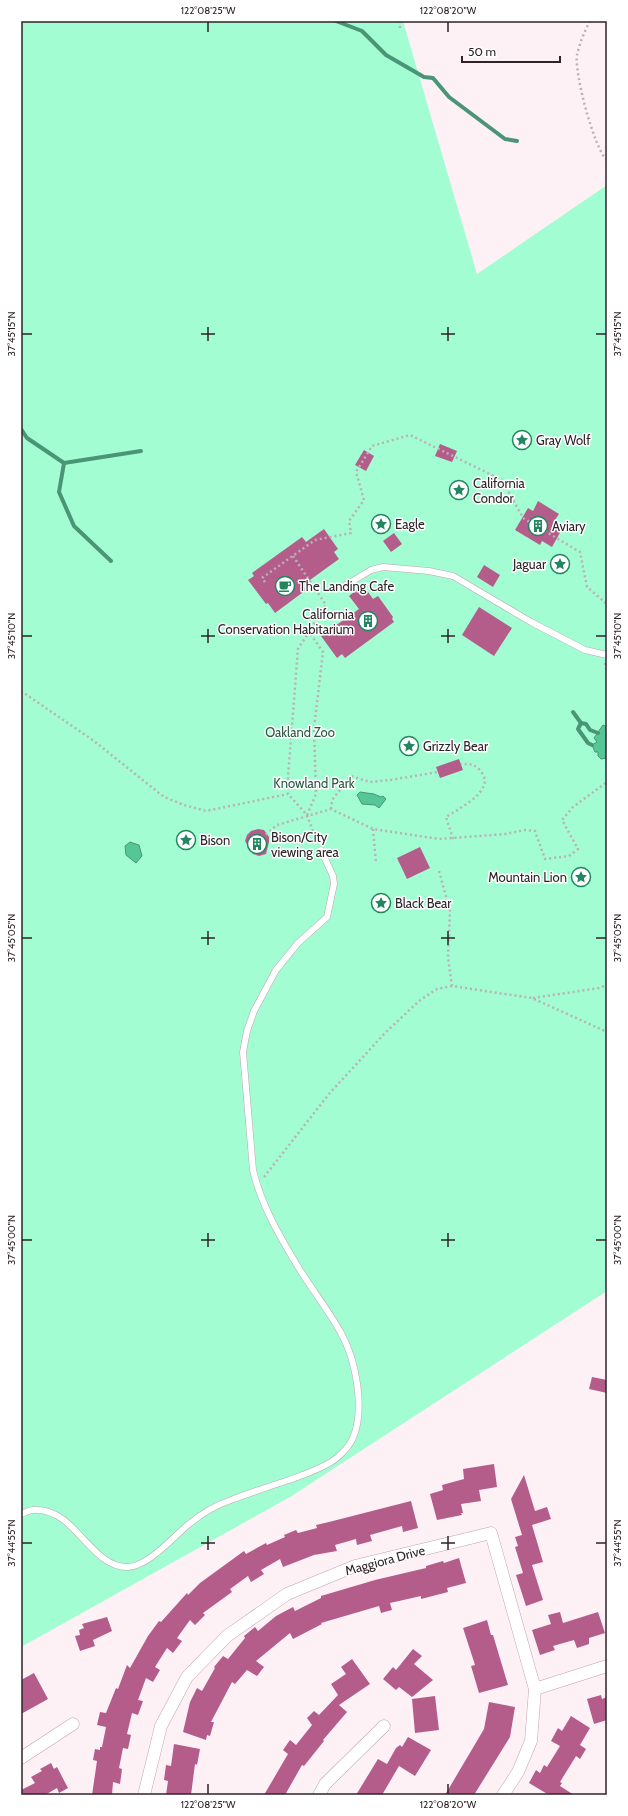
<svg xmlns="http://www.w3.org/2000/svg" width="628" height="1816" viewBox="0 0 628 1816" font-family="Cabin,sans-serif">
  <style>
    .green { fill: #a2fdd2 }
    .water { fill: #55c696; stroke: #499575 }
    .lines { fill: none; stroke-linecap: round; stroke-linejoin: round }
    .stream { stroke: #499575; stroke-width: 4 }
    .building { fill: #b45d8b }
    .service-casing { stroke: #c1a3b1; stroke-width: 7 }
    .minor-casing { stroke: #c1a3b1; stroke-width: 13 }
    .path { stroke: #bbb0b5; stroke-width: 2.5; stroke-dasharray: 2 3; stroke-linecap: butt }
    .service { stroke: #fff; stroke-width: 6 }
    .minor { stroke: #fff; stroke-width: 12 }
    .ticks { fill: none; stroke: #2e2328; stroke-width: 1.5 }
    .labels { text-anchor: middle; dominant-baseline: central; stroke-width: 3; stroke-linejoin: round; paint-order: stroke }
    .poi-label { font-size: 13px; fill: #2e2328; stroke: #fff; text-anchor: start }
    .park-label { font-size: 13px; fill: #2a5843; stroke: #fff }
    .street-label { font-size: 13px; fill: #2e2328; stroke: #fff }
    .neatline { fill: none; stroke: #2e2328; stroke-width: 1.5 }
    .ticks-label { font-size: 10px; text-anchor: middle; fill: #2e2328 }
  </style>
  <rect width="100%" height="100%" fill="#fdf1f6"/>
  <polygon class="green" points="21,21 403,21 477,274 607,185 607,1291 290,1497 21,1647"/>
  <g class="water">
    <polygon points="603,725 607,727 607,758 601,759 598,756 598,752 595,752 592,745 597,742 594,738"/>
    <polygon points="360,792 374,794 381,797 383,796 386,799 379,808 375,805 362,804 357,795"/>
    <polygon points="130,842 139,845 142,856 136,863 126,855 125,846"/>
  </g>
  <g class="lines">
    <g class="stream">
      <polyline points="336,21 362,31 386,55 424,77 433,78 449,97 505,139 517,141"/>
      <polyline points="21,429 27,438 64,463 59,492 74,526 111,561"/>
      <polyline points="64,463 141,451"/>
      <polyline points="573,712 581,723 586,724 590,730 598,733"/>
      <polyline points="581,723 578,729 588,743 592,745"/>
    </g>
  </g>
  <g class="building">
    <polygon points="440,444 457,451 452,462 435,456"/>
    <polygon points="364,450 374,456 366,471 355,465"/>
    <polygon points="538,501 559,514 553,523 562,529 552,547 542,541 540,545 515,530 528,508 533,511"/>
    <polygon points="324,529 338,549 334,552 339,559 303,585 306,590 275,613 268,603 266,604 248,580 254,576 252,573 302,537 306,542"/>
    <polygon points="394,533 402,544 391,552 383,541"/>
    <polygon points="484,565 500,575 493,587 477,577"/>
    <polygon points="363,585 373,599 378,596 393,617 392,619 394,622 345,658 342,654 337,658 321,636 359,609 349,596"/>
    <polygon points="479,607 512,628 494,656 462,635"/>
    <polygon points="459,759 463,770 440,778 436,767"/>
    <polygon points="258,829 264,830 269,837 269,842 266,854 259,856 253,854 245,841 247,835 251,831"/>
    <polygon points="420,847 430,868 407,879 397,858"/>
    <polygon points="592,1377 607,1380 607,1393 589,1389"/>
    <polygon points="494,1464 497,1487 479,1490 481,1501 461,1504 463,1513 461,1513 462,1515 437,1520 430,1494 443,1490 442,1485 464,1479 463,1469"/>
    <polygon points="524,1475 535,1511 547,1507 551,1519 532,1525 543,1562 532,1565 543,1600 526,1606 516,1575 523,1573 515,1547 518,1546 515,1537 522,1535 511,1499"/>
    <polygon points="411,1501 418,1528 403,1532 402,1526 370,1535 372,1541 357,1545 356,1539 335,1545 337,1551 314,1555 283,1567 280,1559 261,1570 264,1574 251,1582 248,1576 230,1589 232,1592 203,1613 205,1615 195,1625 190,1620 177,1638 182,1641 173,1653 167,1648 155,1667 160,1670 153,1682 146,1678 138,1700 143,1701 138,1715 132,1713 127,1734 131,1735 128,1749 123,1748 119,1768 122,1769 120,1784 113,1782 112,1795 92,1795 97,1761 93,1760 95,1749 100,1750 100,1747 102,1747 106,1727 97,1725 100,1712 106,1713 116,1688 118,1689 127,1665 130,1668 148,1636 159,1621 161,1622 187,1593 188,1595 200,1583 244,1551 246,1554 266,1543 267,1545 285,1537 284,1535 296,1530 298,1533 317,1528 316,1525 329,1522"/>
    <polygon points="459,1558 466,1583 447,1588 448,1592 421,1599 421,1596 390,1603 392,1610 381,1613 379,1606 321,1623 322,1624 293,1639 290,1633 256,1661 264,1667 257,1676 247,1670 235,1684 232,1682 211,1722 214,1722 210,1736 207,1735 206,1740 183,1732 190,1702 197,1688 202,1691 215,1668 214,1667 223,1656 228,1659 245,1638 244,1636 255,1627 258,1631 276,1616 293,1607 295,1611 321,1598 321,1596 375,1580 426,1568 426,1566 443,1561 444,1563"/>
    <polygon points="560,1612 563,1623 598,1612 605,1633 589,1638 589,1644 577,1648 574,1640 553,1646 555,1650 540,1655 532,1630 551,1624 548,1615"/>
    <polygon points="107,1617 112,1631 93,1640 95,1646 80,1651 75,1636 80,1635 79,1630 84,1628 82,1624"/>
    <polygon points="487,1620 491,1635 493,1635 508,1685 479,1693 471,1666 475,1665 463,1628"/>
    <polygon points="413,1649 422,1656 414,1664 433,1680 412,1697 399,1687 396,1690 383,1679 393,1667 396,1670"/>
    <polygon points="352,1659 370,1684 339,1705 347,1712 323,1740 324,1741 304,1766 302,1765 285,1795 264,1795 288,1754 283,1750 290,1740 296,1745 312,1725 307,1718 314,1711 319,1715 338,1695 331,1684 346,1674 341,1667"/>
    <polygon points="34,1673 48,1699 21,1714 21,1680"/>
    <polygon points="601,1695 602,1699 607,1697 607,1720 594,1724 587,1699"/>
    <polygon points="435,1696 439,1730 415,1733 412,1699"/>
    <polygon points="489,1702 515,1707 510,1737 474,1795 445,1795 484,1729"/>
    <polygon points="571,1716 590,1728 580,1745 586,1749 580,1759 576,1756 560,1782 562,1783 560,1786 574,1795 549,1795 529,1783 536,1770 540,1773 544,1765 547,1767 560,1746 551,1741 558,1728 562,1731"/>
    <polygon points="408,1737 431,1750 415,1776 399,1766 382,1795 356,1795 378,1759 387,1764 396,1748 400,1745 402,1747"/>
    <polygon points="174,1744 200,1749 197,1765 195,1764 191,1795 166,1795 168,1781 164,1780 166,1765 171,1766"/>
    <polygon points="51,1763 54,1769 57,1767 68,1788 59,1793 57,1788 45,1795 21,1795 21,1790 35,1783 31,1777 42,1771 40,1769"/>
  </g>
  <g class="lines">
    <defs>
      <g id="service">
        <polyline points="343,587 371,570 383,567 429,571 453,576 531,622 585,650 607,655"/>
        <path d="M21,1514C26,1512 32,1509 37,1510C76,1510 91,1568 128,1567C149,1566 173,1537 189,1524C201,1514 216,1505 231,1500C250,1493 270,1486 289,1480C303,1475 318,1470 331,1462C338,1458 348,1448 352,1440C366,1411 356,1360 341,1333C329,1311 313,1291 300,1270C281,1239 261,1205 253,1170L243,1052L247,1031L254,1011L276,970L298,943L327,917L334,884L333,876L321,850"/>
      </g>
      <g id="minor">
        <polyline points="535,1689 607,1666"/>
        <polyline points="21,1758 73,1724"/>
        <polyline points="144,1795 161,1726 187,1677 227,1636 287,1594 355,1566 491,1533 535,1689 531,1741 518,1772 503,1795"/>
        <polyline points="319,1795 325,1784 384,1726"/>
      </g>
    </defs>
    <use href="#service" class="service-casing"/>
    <use href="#minor" class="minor-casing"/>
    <g class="path">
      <polyline points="400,21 400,28"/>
      <path d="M590,21C585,30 579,45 577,55C574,72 594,149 607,160"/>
      <polyline points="293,556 326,605 298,649 288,777 288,794 307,815 317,842"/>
      <polyline points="265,582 262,578 315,540 351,533 349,521 364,500 356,472 372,446 410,435 502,480 523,518 580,552 587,587 607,604"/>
      <polyline points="605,663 607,674"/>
      <polyline points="21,691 94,741 164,797 184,805 206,811 288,794"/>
      <polyline points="331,809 332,800 351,776 370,782 390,780 438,772"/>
      <polyline points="307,815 316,794 314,728 323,652 309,632"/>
      <polyline points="373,829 376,863"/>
      <path d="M453,839L446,817C458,809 495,791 482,773C476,764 471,764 461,764"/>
      <polyline points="258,841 277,825 331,809 373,829 439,839 505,834 525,830 535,831 545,859 569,856 578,849 562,820 573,807 607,782"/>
      <polyline points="439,871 450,911 448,957 452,986"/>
      <polyline points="533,998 599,988 607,985"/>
      <polyline points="264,1177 329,1094 384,1034 419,1001 437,989 452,986 532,998 607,1032"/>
    </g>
    <use href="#service" class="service"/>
    <use href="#minor" class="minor"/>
  </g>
  <path class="ticks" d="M208,22V32M448,22V32M208,327V341M448,327V341M22,334H32M201,334H215M441,334H455M596,334H606M208,629V643M448,629V643M22,636H32M201,636H215M441,636H455M596,636H606M208,931V945M448,931V945M22,938H32M201,938H215M441,938H455M596,938H606M208,1233V1247M448,1233V1247M22,1240H32M201,1240H215M441,1240H455M596,1240H606M208,1536V1550M448,1536V1550M22,1543H32M201,1543H215M441,1543H455M596,1543H606M208,1784V1794M448,1784V1794"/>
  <defs>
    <symbol id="sight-ring" viewBox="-11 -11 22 22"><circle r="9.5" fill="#fff" stroke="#228660" stroke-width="1.5"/><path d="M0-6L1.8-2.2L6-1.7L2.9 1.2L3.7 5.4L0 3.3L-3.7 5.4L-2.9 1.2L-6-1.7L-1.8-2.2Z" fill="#228660"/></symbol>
    <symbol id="building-ring" viewBox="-11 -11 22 22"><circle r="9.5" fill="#fff" stroke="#228660" stroke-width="1.5"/><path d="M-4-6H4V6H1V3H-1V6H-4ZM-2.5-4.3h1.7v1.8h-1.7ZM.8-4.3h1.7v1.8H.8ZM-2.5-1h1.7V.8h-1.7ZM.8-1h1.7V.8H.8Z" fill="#228660"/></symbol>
    <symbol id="cafe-ring" viewBox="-11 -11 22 22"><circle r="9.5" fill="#fff" stroke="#228660" stroke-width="1.5"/><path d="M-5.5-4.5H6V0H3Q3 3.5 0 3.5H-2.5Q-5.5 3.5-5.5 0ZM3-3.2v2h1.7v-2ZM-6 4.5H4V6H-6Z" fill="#228660"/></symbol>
  </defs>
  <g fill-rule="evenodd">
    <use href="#sight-ring" x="511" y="429" width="22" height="22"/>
    <use href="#sight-ring" x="448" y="479" width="22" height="22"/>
    <use href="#sight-ring" x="370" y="513" width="22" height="22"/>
    <use href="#building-ring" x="527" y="515" width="22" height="22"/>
    <use href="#sight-ring" x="549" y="553" width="22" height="22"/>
    <use href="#cafe-ring" x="274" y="575" width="22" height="22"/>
    <use href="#building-ring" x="357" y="610" width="22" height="22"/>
    <use href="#sight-ring" x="398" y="735" width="22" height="22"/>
    <use href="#sight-ring" x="175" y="829" width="22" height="22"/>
    <use href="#building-ring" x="246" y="833" width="22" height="22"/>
    <use href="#sight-ring" x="570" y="866" width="22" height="22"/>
    <use href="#sight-ring" x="370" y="892" width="22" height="22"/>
  </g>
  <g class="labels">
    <g class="poi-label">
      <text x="536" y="440">Gray Wolf</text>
      <text x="473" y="483">California<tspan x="473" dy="15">Condor</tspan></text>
      <text x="395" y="524">Eagle</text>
      <text x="552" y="526">Aviary</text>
      <text x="546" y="564" text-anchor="end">Jaguar</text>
      <text x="299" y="586">The Landing Cafe</text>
      <text x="354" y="614" text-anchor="end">California<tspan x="354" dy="15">Conservation Habitarium</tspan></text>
      <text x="423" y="746">Grizzly Bear</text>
      <text x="271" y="837">Bison/City<tspan x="271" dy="15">viewing area</tspan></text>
      <text x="200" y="840">Bison</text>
      <text x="567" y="877" text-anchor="end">Mountain Lion</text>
      <text x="395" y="903">Black Bear</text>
    </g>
    <g class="park-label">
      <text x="300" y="732">Oakland Zoo</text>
      <text x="314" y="783">Knowland Park</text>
    </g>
    <g class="street-label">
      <text transform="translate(385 1560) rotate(-15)">Maggiora Drive</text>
    </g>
  </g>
  <rect width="628" height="1816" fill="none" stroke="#ffffff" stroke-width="44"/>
  <path d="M462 56v6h98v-6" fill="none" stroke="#2e2328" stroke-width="2"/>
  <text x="468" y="56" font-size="12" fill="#2e2328" stroke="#ffffff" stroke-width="3" paint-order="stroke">50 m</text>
  <rect x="22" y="22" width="584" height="1772" class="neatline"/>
  <g class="ticks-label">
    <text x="208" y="14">122°08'25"W</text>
    <text x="448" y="14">122°08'20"W</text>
    <text transform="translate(11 334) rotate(-90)" y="4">37°45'15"N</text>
    <text transform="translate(617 334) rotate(-90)" y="4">37°45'15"N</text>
    <text transform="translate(11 636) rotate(-90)" y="4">37°45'10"N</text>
    <text transform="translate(617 636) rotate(-90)" y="4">37°45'10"N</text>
    <text transform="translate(11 938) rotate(-90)" y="4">37°45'05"N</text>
    <text transform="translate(617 938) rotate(-90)" y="4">37°45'05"N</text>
    <text transform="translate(11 1240) rotate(-90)" y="4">37°45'00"N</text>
    <text transform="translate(617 1240) rotate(-90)" y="4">37°45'00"N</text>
    <text transform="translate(11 1543) rotate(-90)" y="4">37°44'55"N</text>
    <text transform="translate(617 1543) rotate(-90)" y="4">37°44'55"N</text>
    <text x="208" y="1808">122°08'25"W</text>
    <text x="448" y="1808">122°08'20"W</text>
  </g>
</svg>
